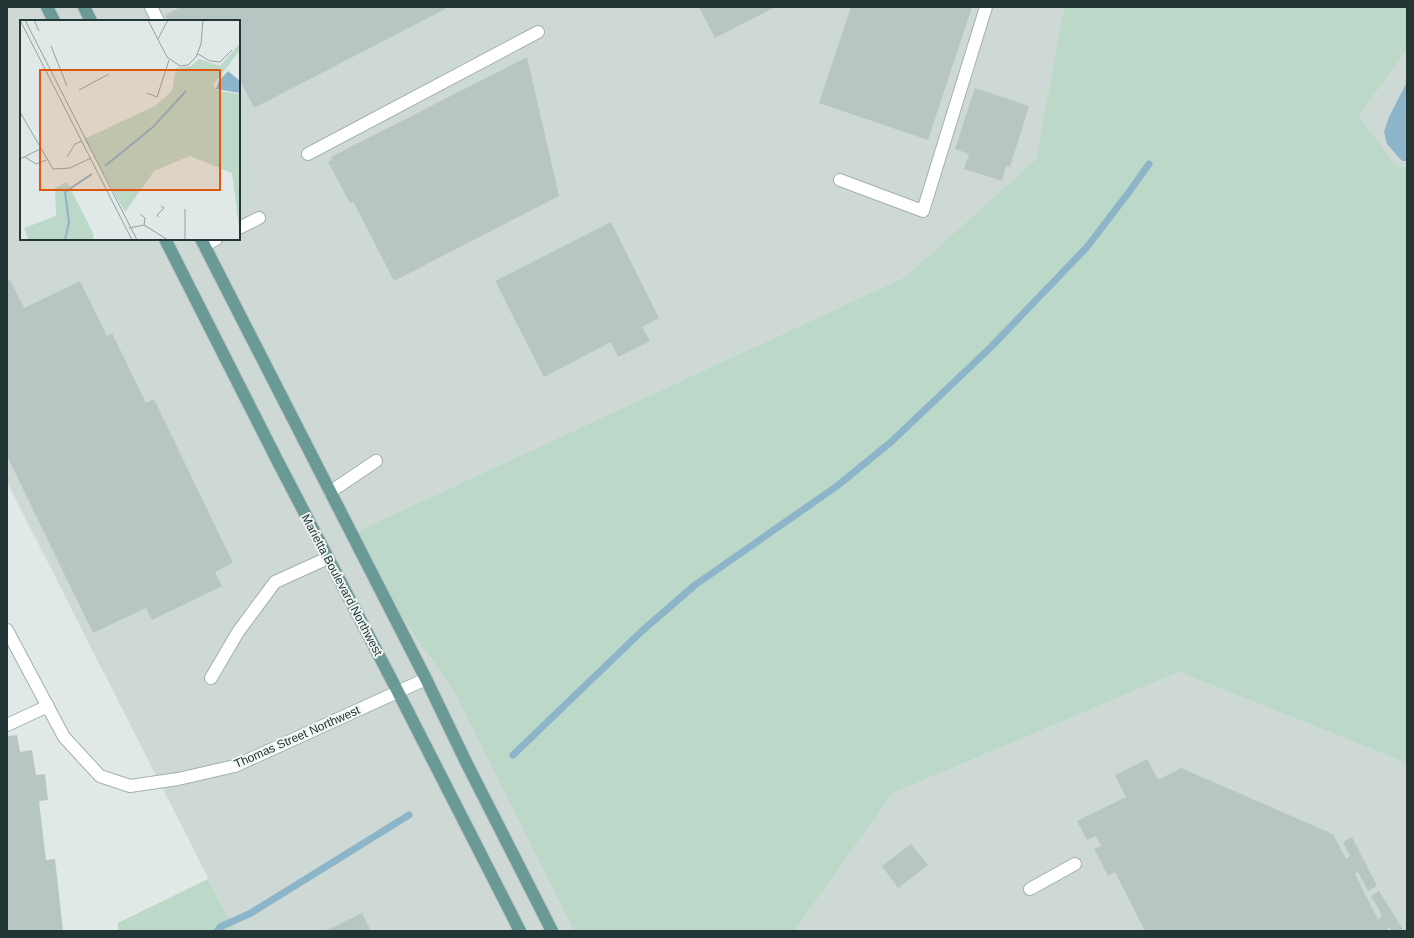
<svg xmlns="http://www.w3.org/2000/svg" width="1414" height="938" viewBox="0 0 1414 938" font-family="Helvetica,sans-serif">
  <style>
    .built { fill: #ced9d6; fill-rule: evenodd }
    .green { fill: #bbd8c8 }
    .water { fill: #8db5c9 }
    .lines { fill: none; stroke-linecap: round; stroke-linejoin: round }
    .stream { stroke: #8db5c9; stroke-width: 7 }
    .building { fill: #b8c6c3 }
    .minor-casing { stroke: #a3b0ae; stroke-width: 14 }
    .major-casing { stroke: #bdc3c2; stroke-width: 14 }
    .minor { stroke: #fff; stroke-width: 12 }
    .major { stroke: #699a96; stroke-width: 12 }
    .labels { text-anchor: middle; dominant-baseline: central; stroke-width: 4; stroke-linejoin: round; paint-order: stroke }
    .street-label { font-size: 12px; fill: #223735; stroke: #f0f6f4 }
    .inset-river { fill: none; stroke: #8db5c9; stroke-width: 2 }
    .inset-road { fill: none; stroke: #94a2a0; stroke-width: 1 }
    .view { fill: #de570e; fill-opacity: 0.15; stroke: #de570e; stroke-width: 2 }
    .inset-edge { fill: none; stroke: #223735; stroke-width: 2 }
  </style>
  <rect width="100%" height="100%" fill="#e0e9e7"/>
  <g class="built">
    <path d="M7,7H1064L1036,159L905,277L345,537L452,688L574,931H235L7,482ZM21,21H239V239H21Z"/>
    <polygon points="1407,49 1407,167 1396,166 1359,116"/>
    <polygon points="1179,672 1407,763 1407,931 794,931 893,793"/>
  </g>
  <g class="green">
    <polygon points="1064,7 1407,7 1407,49 1359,116 1396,166 1407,167 1407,763 1179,672 893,793 794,931 574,931 452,688 345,537 905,277 1036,159"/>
    <polygon points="208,879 235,931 118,931 118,923"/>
  </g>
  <polygon class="water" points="1407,82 1407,161 1402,161 1387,144 1384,132 1389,117"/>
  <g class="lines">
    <g class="stream">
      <polyline points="513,755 643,630 695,585 837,486 891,442 991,347 1087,247 1129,192 1149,164"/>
      <polyline points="217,931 220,927 251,913 409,815"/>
    </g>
  </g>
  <g class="building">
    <polygon points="181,7 449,7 254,108 239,78 239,21 168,21 165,15"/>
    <polygon points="699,7 775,7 715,38"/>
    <polygon points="851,7 972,7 928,140 819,103"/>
    <polygon points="527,57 559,196 394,281 353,201 350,203 328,162 332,160 331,157"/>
    <polygon points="975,88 1029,106 1010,167 1006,166 1002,181 964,169 969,154 955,149"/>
    <polygon points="611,222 659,318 642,327 650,341 618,357 611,342 544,377 495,281"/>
    <polygon points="10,280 24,308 80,281 107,336 112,333 146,403 154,399 233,563 215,572 222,586 152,620 146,608 93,633 7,456 7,281"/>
    <polygon points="17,735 20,752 32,750 36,775 45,774 48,800 39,801 46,860 55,859 63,931 7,931 7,736"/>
    <polygon points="1147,759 1158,780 1181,768 1333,834 1346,859 1350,856 1343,842 1352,837 1377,886 1368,891 1358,872 1355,874 1378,920 1382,915 1371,896 1379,891 1404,931 1392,931 1389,927 1386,931 1145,931 1115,872 1108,876 1094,849 1101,846 1096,836 1087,840 1077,821 1126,797 1115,775"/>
    <polygon points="911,844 928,865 898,888 882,866"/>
    <polygon points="362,913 371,931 325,931"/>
  </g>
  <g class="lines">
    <defs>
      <g id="minor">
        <polyline points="151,7 158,21"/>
        <polyline points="308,154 538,32"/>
        <polyline points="840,180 923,211 986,7"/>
        <polyline points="239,228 259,218"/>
        <polyline points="204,246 216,239"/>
        <polyline points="330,492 376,461"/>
        <polyline points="7,630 64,737 100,776 130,786 178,779 235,766 426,679"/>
        <polyline points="211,678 238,632 275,582 328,558"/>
        <polyline points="7,725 48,706"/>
        <polyline points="1030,889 1075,864"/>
      </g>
      <g id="major">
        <polyline points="47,7 54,21"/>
        <polyline points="84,7 91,21"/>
        <polyline points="165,239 276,458 398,692 520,931"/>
        <polyline points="201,239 426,679 467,764 552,931"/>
      </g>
    </defs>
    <use href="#minor" class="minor-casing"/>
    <use href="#major" class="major-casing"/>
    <use href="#minor" class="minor"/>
    <use href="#major" class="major"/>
  </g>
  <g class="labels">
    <g class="street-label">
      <text transform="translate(342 585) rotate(62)">Marietta Boulevard Northwest</text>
      <text transform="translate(297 737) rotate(-24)">Thomas Street Northwest</text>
    </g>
  </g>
  <g transform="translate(20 20)">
    <rect width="220" height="220" fill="#e0e9e7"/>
    <path d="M220,23V30L193,65L198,71L220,74V216L212,153L170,136L134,151L105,192L64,119L135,86L152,71L156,48L171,46L179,39L200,46ZM47,162L74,215L72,220H9L4,208L36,196L35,168Z" fill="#bbd8c8"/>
    <path d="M208,51L220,61V73L196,69L199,61Z" fill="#8db5c9"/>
    <path class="inset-river" d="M85,146L133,107L166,71M45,220L49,202L45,172L72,154"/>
    <path class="inset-road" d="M0,0L112,220M5,0L117,220M14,0L19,11M128,0L147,37L160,46L168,45L176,37L181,24L183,0M138,19L148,0M31,26L47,66M178,34L190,41L200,42L212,30M59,70L89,54M127,73L137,77L149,40M0,92L33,149L50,148L71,138M5,137L16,144L26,140M47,137L55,124L62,121M0,139L20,129M165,189V220M120,194L125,198L124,205M139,197L137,195L144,188L141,186M109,208L124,205L148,220"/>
    <path class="view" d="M20,50H200V170H20Z"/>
    <rect width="220" height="220" class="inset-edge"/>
  </g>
  <rect width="1414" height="938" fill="none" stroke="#223735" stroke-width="16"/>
</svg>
